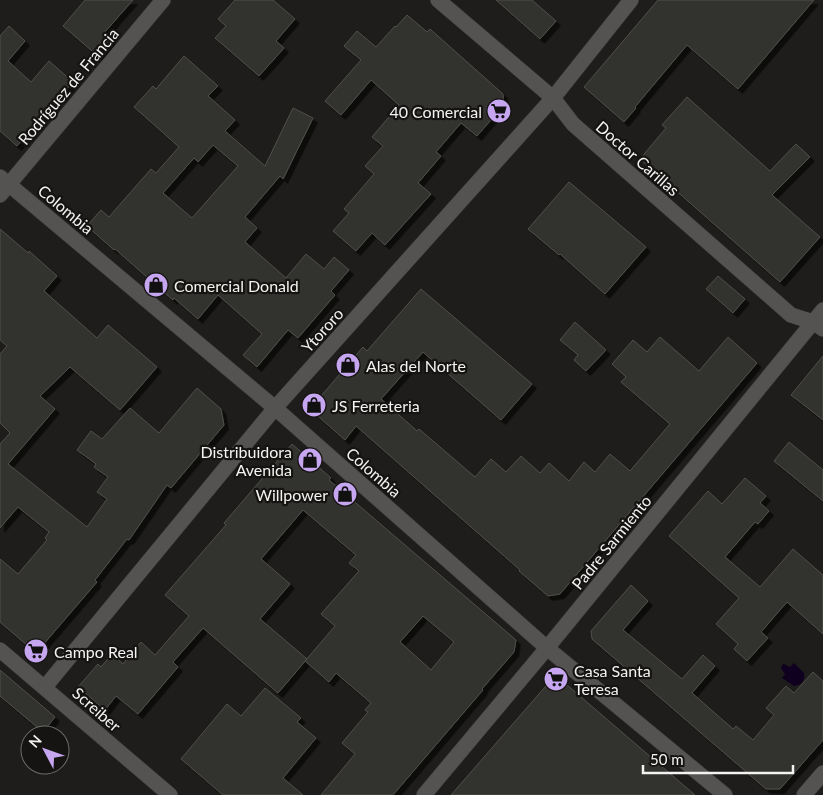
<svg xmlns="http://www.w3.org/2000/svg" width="823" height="795" viewBox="0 0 823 795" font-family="Lato,sans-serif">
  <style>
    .water { fill: #0f0020 }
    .building { fill: #32312e; stroke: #504f4c; fill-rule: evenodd; filter: url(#shadow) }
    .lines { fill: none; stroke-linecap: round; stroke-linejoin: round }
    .street-casing { stroke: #393735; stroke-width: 16 }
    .street { stroke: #545352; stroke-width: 15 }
    .labels { text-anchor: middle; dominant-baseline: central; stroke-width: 4.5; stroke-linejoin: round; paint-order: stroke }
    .street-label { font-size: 16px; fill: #f4f3f1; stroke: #151412 }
    .poi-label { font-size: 16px; fill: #f4f3f1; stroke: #151412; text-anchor: start }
  </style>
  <defs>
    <filter id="shadow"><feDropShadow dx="4.5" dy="4.5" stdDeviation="0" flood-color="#0009"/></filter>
  </defs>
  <rect width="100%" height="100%" fill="#1f1d1b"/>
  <path class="water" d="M794,663L804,673C805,681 802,685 794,686L782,678L785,674L781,668L782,665L784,664L790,667Z"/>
  <g class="building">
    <polygon points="85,0 133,0 104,33 113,42 99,57 63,26"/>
    <polygon points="235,0 273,0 295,19 276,41 284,48 259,76 215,38 226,26 218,19"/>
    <polygon points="496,0 532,0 556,21 540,39"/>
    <polygon points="658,0 814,0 738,89 687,45 635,107 636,108 624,122 584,87"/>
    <polygon points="407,15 427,32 430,29 503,94 504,105 477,136 461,123 436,152 441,156 418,183 431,194 385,245 372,233 356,251 333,231 349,213 344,209 374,174 365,166 383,146 372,137 399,105 371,80 341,115 325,101 361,60 344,46 357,31 376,47 395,26 396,27"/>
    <polygon points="9,26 25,41 8,61 31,82 49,61 73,82 17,146 0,131 0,36"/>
    <path d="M184,56L218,86L208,96L235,120L225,131L265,166L293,108L313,118L283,179L280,176L245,217L257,228L245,242L286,278L306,254L324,269L334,257L349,270L331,291L335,295L298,338L288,330L257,367L243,355L262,334L218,295L198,319L174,298L173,300L115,249L114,250L87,226L101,210L109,217L151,169L156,173L179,147L134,107L153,86L156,89ZM213,145L238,166L192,218L163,193L194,158L198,162Z"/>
    <polygon points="687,97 770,171 796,144 810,157 772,195 820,237 780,282 640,159 666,128 662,125"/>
    <polygon points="569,182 646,247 605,294 560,254 559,255 528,229"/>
    <polygon points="0,229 28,253 29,251 57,276 44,291 97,338 108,325 157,367 120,410 70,367 40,396 55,409 8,464 87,527 107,499 97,492 108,477 94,467 96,464 77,450 91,431 102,439 130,408 159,433 197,388 221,409 224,425 171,488 167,485 129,540 127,539 95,580 97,582 36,653 0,622 0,559 18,574 47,540 45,538 49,532 18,507 0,528 0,444 10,433 0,423 0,354 7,346 0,340"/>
    <polygon points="718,276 745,299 733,313 706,289"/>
    <polygon points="421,289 532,384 501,420 423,352 381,399 417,431 419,429 475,477 491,459 506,472 521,456 540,473 549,463 569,481 584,462 595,472 610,454 630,471 670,424 621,382 626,377 612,364 633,340 647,352 660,337 699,371 728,337 757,363 560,594 548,596 519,571 520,570 356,426 345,440 310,409 363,347 367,351"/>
    <polygon points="575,322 606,350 586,371 574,360 578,355 560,340"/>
    <polygon points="823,356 823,420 791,395"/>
    <polygon points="789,442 823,470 823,501 774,461"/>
    <path d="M292,444L331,478L329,480L516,640L514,652L482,689L483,690L393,795H321L355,754L342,743L368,712L365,710L371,703L336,673L329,682L305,661L335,626L321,614L359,571L349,563L356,555L303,510L261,559L290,584L260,619L307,659L278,693L203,628L173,662L178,667L138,714L116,696L105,710L78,687L98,664L101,667L112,654L123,664L141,642L155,655L189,616L165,595L226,525L224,523ZM423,616L454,642L431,670L400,642Z"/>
    <polygon points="745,478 766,496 760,503 769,511 758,524 755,522 725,557 760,587 793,549 823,575 823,634 787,602 761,632 768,638 747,661 734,649 738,644 716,624 739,598 669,536 708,491 722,504"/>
    <polygon points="631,585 648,601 623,630 682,679 703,655 715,666 692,693 733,729 736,726 753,740 774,715 766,708 786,686 794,693 813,672 823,681 823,740 780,789 766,789 592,639 591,631"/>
    <polygon points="0,670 55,717 43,732 0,696"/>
    <polygon points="552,679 560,679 695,795 451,795"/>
    <polygon points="265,688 301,718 297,722 316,738 283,778 303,795 223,795 181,759 227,704 241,716"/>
  </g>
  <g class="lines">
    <defs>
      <g id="street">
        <polyline points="438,0 553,98 573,124 791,315 813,322 823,329"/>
        <polyline points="0,177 275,408 547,648 725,795"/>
        <polyline points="0,195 163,0"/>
        <polyline points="0,650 170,795"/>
        <polyline points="45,687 275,408 553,98 631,0"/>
        <polyline points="424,795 547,648 823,310"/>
        <polyline points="804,795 823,773"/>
      </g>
    </defs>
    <use href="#street" class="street-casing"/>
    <use href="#street" class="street"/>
  </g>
  <defs>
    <symbol id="supermarket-disc" viewBox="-11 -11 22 22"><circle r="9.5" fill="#c6a6f0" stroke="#151412"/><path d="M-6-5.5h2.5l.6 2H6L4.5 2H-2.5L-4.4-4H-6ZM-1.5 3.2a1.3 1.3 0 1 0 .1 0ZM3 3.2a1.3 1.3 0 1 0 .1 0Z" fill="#111"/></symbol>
    <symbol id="shop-disc" viewBox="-11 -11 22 22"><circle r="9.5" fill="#c6a6f0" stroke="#151412"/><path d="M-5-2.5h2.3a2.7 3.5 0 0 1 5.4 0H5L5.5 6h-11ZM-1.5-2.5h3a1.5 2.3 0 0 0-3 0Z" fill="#111"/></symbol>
  </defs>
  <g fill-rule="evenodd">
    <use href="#supermarket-disc" x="485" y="97" width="28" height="28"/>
    <use href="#shop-disc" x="142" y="271" width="28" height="28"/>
    <use href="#shop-disc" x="334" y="351" width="28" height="28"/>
    <use href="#shop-disc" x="300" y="391" width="28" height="28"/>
    <use href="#shop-disc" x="296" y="446" width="28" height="28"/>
    <use href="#shop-disc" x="331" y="480" width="28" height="28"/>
    <use href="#supermarket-disc" x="22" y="637" width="28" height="28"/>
    <use href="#supermarket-disc" x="542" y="665" width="28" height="28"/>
  </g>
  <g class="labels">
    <g class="street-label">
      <text transform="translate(68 86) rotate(-50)">Rodríguez de Francia</text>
      <text transform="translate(638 158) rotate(41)">Doctor Carillas</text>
      <text transform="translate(66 209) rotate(40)">Colombia</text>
      <text transform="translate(322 330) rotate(-48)">Ytororo</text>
      <text transform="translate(374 472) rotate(41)">Colombia</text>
      <text transform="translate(611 542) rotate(-51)">Padre Sarmiento</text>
      <text transform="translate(97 709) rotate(41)">Screiber</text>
    </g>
    <g class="poi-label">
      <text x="482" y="111" text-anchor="end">40 Comercial</text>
      <text x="174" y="285">Comercial Donald</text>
      <text x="366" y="365">Alas del Norte</text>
      <text x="332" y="405">JS Ferreteria</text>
      <text x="292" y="451" text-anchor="end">Distribuidora<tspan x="292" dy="18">Avenida</tspan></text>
      <text x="328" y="494" text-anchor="end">Willpower</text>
      <text x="54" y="651">Campo Real</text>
      <text x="574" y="670">Casa Santa<tspan x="574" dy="18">Teresa</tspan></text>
    </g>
  </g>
  <g transform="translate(45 750) rotate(311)"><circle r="24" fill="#151412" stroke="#6e6d6b"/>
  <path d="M0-4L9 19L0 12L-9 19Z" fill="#c6a6f0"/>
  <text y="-8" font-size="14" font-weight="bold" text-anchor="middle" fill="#f4f3f1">N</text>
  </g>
  <path d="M643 765v8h150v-8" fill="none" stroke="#f4f3f1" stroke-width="2.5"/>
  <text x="650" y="765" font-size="15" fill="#f4f3f1" stroke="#151412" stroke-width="4" paint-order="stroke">50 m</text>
</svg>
